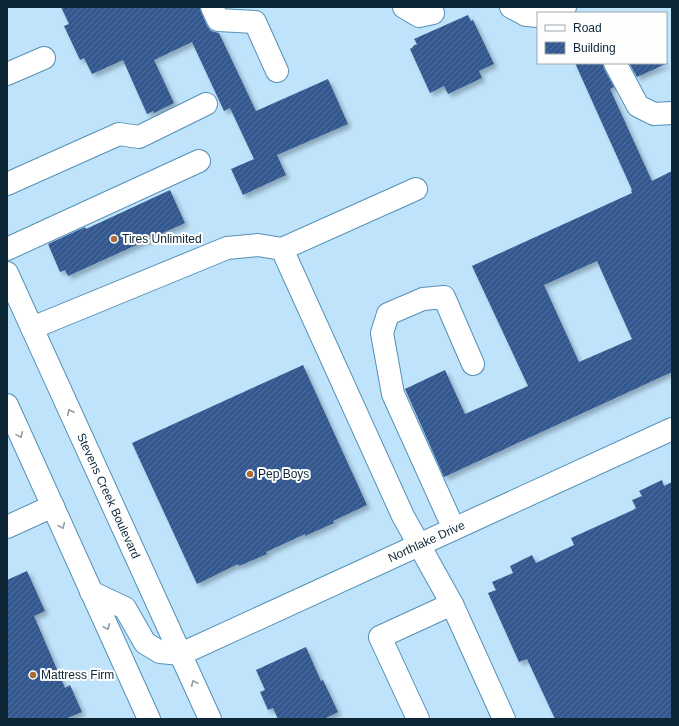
<svg xmlns="http://www.w3.org/2000/svg" width="679" height="726" viewBox="0 0 679 726" font-family="Helvetica,sans-serif">
  <style>
    .building { fill: url(#building-hatch); fill-rule: evenodd; filter: url(#shadow) }
    .lines { fill: none; stroke-linecap: round; stroke-linejoin: round }
    .minor-casing { stroke: #5590b6; stroke-width: 24 }
    .major-casing { stroke: #5590b6; stroke-width: 24 }
    .minor { stroke: #fff; stroke-width: 22 }
    .major { stroke: #fff; stroke-width: 22 }
    .oneway { stroke: #929da4 }
    .poi-dot { fill: #ad6c36; stroke: #fefefe; stroke-width: 1.5 }
    .labels { text-anchor: middle; dominant-baseline: central; stroke-width: 4; stroke-linejoin: round; paint-order: stroke }
    .poi-label { font-size: 12px; fill: #0d2635; stroke: #fefefe; text-anchor: start }
    .street-label { font-size: 12px; fill: #0d2635; stroke: #fefefe }
  </style>
  <defs>
    <pattern id="building-hatch" width="6" height="6" patternUnits="userSpaceOnUse"><rect width="6" height="6" fill="#33588f"/><path d="M-1 1l2-2M0 6l6-6M5 7l2-2" fill="none" stroke="#54729c"/></pattern>
    <filter id="shadow"><feDropShadow dx="3.5" dy="3.5" stdDeviation="2" flood-color="#0004"/></filter>
  </defs>
  <rect width="100%" height="100%" fill="#bfe3fb"/>
  <g class="building">
    <polygon points="61,7 200,7 201,12 207,26 211,31 219,33 256,111 328,79 348,124 277,155 286,175 243,195 231,169 254,159 230,108 224,111 192,42 154,60 174,103 154,113 153,111 147,114 123,60 92,74 84,58 80,60 64,26 69,24"/>
    <polygon points="468,15 471,21 473,20 494,64 479,71 482,78 448,94 444,86 430,93 410,49 413,47 413,46 417,44 414,39"/>
    <path d="M575,63H603L604,69L614,87L610,89L652,181L672,171V372L444,477L405,389L445,370L465,414L528,386L472,266L632,193L631,190H632ZM597,261L632,339L579,362L544,285Z"/>
    <polygon points="629,63 668,63 637,77"/>
    <polygon points="170,190 185,223 68,276 65,270 60,272 48,244 85,227 86,229"/>
    <polygon points="303,365 367,505 333,521 334,523 305,536 305,534 266,552 267,554 239,566 238,564 197,584 132,443"/>
    <polygon points="662,480 664,486 672,482 672,719 555,719 527,659 519,662 488,593 496,590 492,582 513,573 510,566 532,555 536,563 574,545 571,538 633,510 636,508 632,500 642,496 639,491"/>
    <polygon points="27,571 45,611 34,616 65,688 70,685 82,712 65,719 7,719 7,580"/>
    <polygon points="306,647 321,681 323,680 338,712 324,719 278,719 273,708 268,710 260,692 265,690 256,670"/>
  </g>
  <g class="lines">
    <defs>
      <g id="minor">
        <polyline points="212,7 218,20 255,22 277,71"/>
        <polyline points="404,7 419,16 433,13"/>
        <polyline points="511,7 526,15 538,16"/>
        <polyline points="552,13 565,7"/>
        <polyline points="615,63 638,106 654,114 672,113"/>
        <polyline points="7,74 44,58"/>
        <polyline points="7,184 119,134 139,137 206,104"/>
        <polyline points="7,249 199,161"/>
        <polyline points="282,249 416,189"/>
        <polyline points="32,328 227,248 258,245 282,249 403,516 452,604 504,719"/>
        <polyline points="7,527 53,506"/>
        <polyline points="454,529 393,394 382,333 388,314 423,299 444,297 473,364"/>
        <path id="s1" d="M181,654L672,429"/>
        <polyline points="418,719 380,637 452,604"/>
      </g>
      <g id="major">
        <path id="s2" d="M7,273L210,719"/>
        <polyline points="7,405 149,719"/>
        <polyline points="91,592 125,608 145,643 160,652 181,654"/>
      </g>
    </defs>
    <use href="#minor" class="minor-casing"/>
    <use href="#major" class="major-casing"/>
    <use href="#minor" class="minor"/>
    <use href="#major" class="major"/>
  </g>
  <defs><path id="oneway-chevron" d="M-2-3.5L2.5 0L-2 3.5" fill="none" stroke-width="1.6" stroke-linecap="round" stroke-linejoin="round"/></defs>
  <g class="oneway">
    <use href="#oneway-chevron" transform="translate(70 412) rotate(-115)"/>
    <use href="#oneway-chevron" transform="translate(20 435) rotate(66)"/>
    <use href="#oneway-chevron" transform="translate(62 526) rotate(66)"/>
    <use href="#oneway-chevron" transform="translate(107 627) rotate(66)"/>
    <use href="#oneway-chevron" transform="translate(194 683) rotate(-114)"/>
  </g>
  <g class="poi-dot">
    <circle cx="114" cy="239" r="4"/>
    <circle cx="250" cy="474" r="4"/>
    <circle cx="33" cy="675" r="4"/>
  </g>
  <g class="labels">
    <g class="poi-label">
      <text x="122" y="239">Tires Unlimited</text>
      <text x="258" y="474">Pep Boys</text>
      <text x="41" y="675">Mattress Firm</text>
    </g>
    <g class="street-label">
      <text stroke="none"><textPath href="#s2" startOffset="245">Stevens Creek Boulevard</textPath></text>
      <text stroke="none"><textPath href="#s1" startOffset="270">Northlake Drive</textPath></text>
    </g>
  </g>
  <rect width="679" height="726" fill="none" stroke="#0d2635" stroke-width="16"/>
  <rect x="537" y="12" width="130" height="52" fill="#fefefe" stroke="#9ea8ae"/>
  <rect x="545" y="25" width="20" height="6" fill="#ffffff" stroke="#9ea8ae"/>
  <text x="573" y="32" font-size="12" fill="#0d2635">Road</text>
  <rect x="545" y="42" width="20" height="12" fill="url(#building-hatch)" stroke="#9ea8ae"/>
  <text x="573" y="52" font-size="12" fill="#0d2635">Building</text>
</svg>
